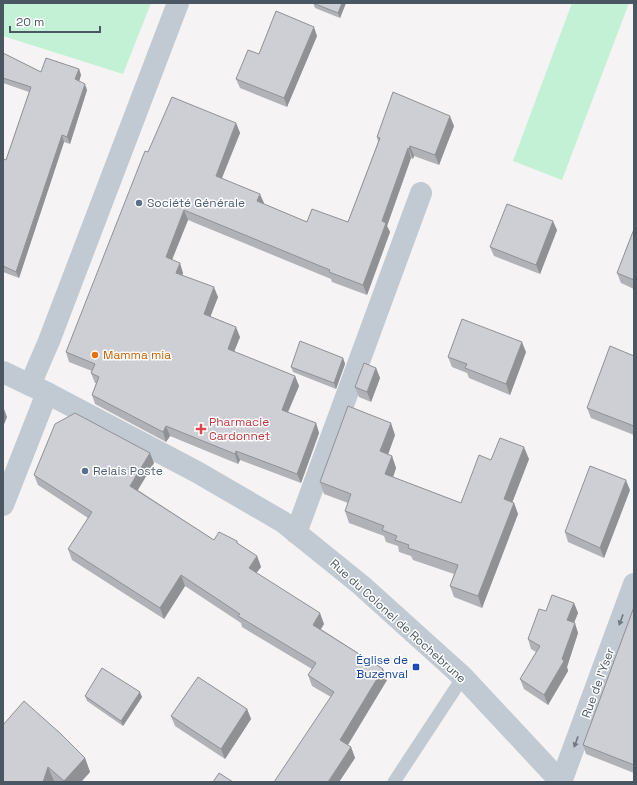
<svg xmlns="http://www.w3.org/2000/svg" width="637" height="785" viewBox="0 0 637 785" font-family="'Space Grotesk',sans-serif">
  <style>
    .green { fill: #c3f1d5 }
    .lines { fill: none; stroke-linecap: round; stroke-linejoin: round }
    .service { stroke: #c1cad2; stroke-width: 13 }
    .minor { stroke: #c1cad2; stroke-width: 22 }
    .tertiary { stroke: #c1cad2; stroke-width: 22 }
    .wall { fill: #b0b2b7 }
    .shaded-wall { fill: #909195 }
    .building { fill: #cdcfd5; stroke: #909195 }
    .oneway { fill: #6e7983 }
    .service-dot { fill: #5c6f8a; stroke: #fff; stroke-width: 1.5 }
    .food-dot { fill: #e8710a; stroke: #fff; stroke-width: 1.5 }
    .health-dot { fill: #e0444e; stroke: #fff; stroke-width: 1.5 }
    .transit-dot { fill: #1a4fb4; stroke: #fff; stroke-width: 1.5 }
    .labels { text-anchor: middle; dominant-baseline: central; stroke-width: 3; stroke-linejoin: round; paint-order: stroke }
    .service-label { font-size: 12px; fill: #4e5e75; stroke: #fff; text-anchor: start }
    .food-label { font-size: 12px; fill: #c56008; stroke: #fff; text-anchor: start }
    .health-label { font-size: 12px; fill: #be3a42; stroke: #fff; text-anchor: start }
    .street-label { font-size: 12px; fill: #4a5661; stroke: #fff }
    .transit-label { font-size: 12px; fill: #164399; stroke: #fff; text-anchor: end }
  </style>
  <rect width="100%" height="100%" fill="#f5f3f3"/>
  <g class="green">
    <polygon points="3,3 151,3 123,74 3,36"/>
    <polygon points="572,3 629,3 562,180 513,161"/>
  </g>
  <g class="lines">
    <polyline class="service" points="394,782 463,677"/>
    <g class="minor">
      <polyline points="3,505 47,393"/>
      <polyline points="296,533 421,193"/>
      <polyline points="561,782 634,584"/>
    </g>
    <g class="tertiary">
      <polyline points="3,372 47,393 197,472 283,522 361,585 463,677 561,782"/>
      <polyline points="30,385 49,341 178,3"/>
    </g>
  </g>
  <g class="wall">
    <polygon points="313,3 346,3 340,18 315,8"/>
    <polygon points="317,36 287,107 240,88 236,79"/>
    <polygon points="3,53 41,72 79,69 81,75 79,81 87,90 70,144 64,142 19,278 3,272 3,159 6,160 29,92 3,83"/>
    <polygon points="236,123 240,133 222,178 264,203 263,204 307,222 348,222 378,142 377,137 454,126 439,165 414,156 413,159 411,158 387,226 390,232 367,295 332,282 331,279 188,220 172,260 183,273 182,275 218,297 210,316 240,337 234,352 295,376 299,386 288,412 316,423 319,433 301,483 240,460 238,464 170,436 166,442 95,404 92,395 96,383 95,383 91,373 92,371 69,362 66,352 148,152"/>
    <polygon points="634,229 634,289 621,283 617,273"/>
    <polygon points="557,230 540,274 494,256 490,247"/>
    <polygon points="526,352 510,395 469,378 467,373 452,367 448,357"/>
    <polygon points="634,356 634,435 591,418 587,408"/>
    <polygon points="343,358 345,364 336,389 293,372 291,367"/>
    <polygon points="376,368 380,378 371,402 359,397 355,387"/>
    <polygon points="395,435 388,454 392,456 396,468 393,477 461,503 491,460 529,459 512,502 514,503 518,514 482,608 454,597 450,586 454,574 413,560 411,556 399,552 398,546 386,542 384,536 349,523 345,511 348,503 324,494 320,482"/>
    <polygon points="154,463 138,490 214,540 237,541 238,544 257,556 261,567 256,573 324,624 321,629 383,669 387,680 348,745 351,747 355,758 339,782 331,697 312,686 308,675 312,669 242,627 241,623 185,586 164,619 72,560 68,549 88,518 38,485 34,475"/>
    <polygon points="630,490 604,558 568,542 565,532"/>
    <polygon points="574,603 578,613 574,623 578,633 567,667 568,671 548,705 524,689 520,679 536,652 531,649 528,639 546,611"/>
    <polygon points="634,607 634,773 586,754 583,745"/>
    <polygon points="85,696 142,697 123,726 87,701"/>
    <polygon points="247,709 251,719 225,759 175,726 171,716"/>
    <polygon points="3,725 85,758 90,772 81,782 54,782"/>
  </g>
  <g class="shaded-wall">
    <polygon points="342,3 346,3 340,18 338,13"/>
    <polygon points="314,27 317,36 287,107 284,98"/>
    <polygon points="79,69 81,75 78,85 75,79"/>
    <polygon points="85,84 87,90 70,144 67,137"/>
    <polygon points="450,116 454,126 439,165 435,155"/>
    <polygon points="236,123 240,133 219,185 216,176"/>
    <polygon points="62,135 64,142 19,278 16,272"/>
    <polygon points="410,146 414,156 413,159 409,149"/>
    <polygon points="408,148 411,158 387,226 390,232 367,295 363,285 382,221"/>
    <polygon points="260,194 264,203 261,211 257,201"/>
    <polygon points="184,210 188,220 169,267 166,257"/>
    <polygon points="553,221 557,230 540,274 536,265"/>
    <polygon points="180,263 183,273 180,282 176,273"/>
    <polygon points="214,287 218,297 208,323 204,314"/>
    <polygon points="236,327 240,337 231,359 228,349"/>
    <polygon points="522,342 526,352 510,395 506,384"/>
    <polygon points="343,358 345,364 336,389 334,383"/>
    <polygon points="376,368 380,378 371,402 367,392"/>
    <polygon points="295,376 299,386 285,419 282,410"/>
    <polygon points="3,406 7,417 3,427"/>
    <polygon points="316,423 319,433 301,483 297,474"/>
    <polygon points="391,423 395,435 385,463 380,451"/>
    <polygon points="166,426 170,436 166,442 163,432"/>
    <polygon points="524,447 529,459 509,511 504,499"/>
    <polygon points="236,451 240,460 238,464 235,454"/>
    <polygon points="150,453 154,463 134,496 130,486"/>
    <polygon points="392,456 396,468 390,486 385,474"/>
    <polygon points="626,480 630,490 604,558 600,548"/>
    <polygon points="514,503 518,514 482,608 478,596"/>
    <polygon points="257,556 261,567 252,579 249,568"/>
    <polygon points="181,575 185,586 164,619 160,608"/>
    <polygon points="574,603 578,613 571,630 567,620"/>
    <polygon points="320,613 324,624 317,635 313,625"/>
    <polygon points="575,623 578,633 567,667 568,671 548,705 544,695 562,659"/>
    <polygon points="383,669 387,680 344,751 340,740"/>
    <polygon points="140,692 142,697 123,726 121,721"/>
    <polygon points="247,709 251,719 225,759 221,749"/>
    <polygon points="351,747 355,758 339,782 328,782"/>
    <polygon points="85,758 90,772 81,782 64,782 64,781"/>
    <polygon points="48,767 54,781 53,782 43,782"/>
  </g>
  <g class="building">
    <polygon points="313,3 342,3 338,13"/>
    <polygon points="276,11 314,27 284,98 236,79 248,50 259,54"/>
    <polygon points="3,53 41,72 46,58 79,69 75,79 85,84 67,137 62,135 16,272 3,266 3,159 6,160 31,87 3,78"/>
    <polygon points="393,92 450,116 435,155 410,146 409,149 408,148 382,221 386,223 363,285 329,272 330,270 184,210 166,257 180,263 176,273 214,287 204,314 236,327 228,349 295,376 282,410 316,423 297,474 236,451 235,454 166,426 163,432 92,395 99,377 91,373 95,364 66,352 145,151 148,152 172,97 236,123 216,176 260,194 257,201 307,222 312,209 348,222 380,138 377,137"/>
    <polygon points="507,204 553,221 536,265 490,247"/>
    <polygon points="634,229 634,280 617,273"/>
    <polygon points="462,319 522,342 506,384 465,368 467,364 448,357"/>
    <polygon points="300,341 343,358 334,383 291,367"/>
    <polygon points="610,346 634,356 634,426 587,408"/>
    <polygon points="364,363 376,368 367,392 355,387"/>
    <polygon points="348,406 391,423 380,451 392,456 385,474 461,503 479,455 491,460 500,438 524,447 504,499 514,503 478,596 450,586 458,565 408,548 409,545 395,540 397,536 382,530 384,526 345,511 351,494 320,482"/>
    <polygon points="75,413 150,453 130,486 214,540 219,532 237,541 237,543 257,556 249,568 320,613 313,625 383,669 340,740 351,747 328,782 274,782 334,692 308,675 316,663 238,616 240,614 181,575 160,608 68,549 92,512 34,475 55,424"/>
    <polygon points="590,466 626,480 600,548 565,532"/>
    <polygon points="552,595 574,603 567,620 575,623 562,659 564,661 544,695 520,679 540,646 528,639 539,609 546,611"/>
    <polygon points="634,607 634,765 583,745"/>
    <polygon points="102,668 140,692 121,721 85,696"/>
    <polygon points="198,677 247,709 221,749 171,716"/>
    <polygon points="24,701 61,734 85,758 64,781 48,767 43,782 3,782 3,725"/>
    <polygon points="219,773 233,782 213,782"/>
  </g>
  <defs><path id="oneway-solid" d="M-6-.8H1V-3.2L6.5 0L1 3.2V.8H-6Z"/></defs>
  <g class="oneway">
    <use href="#oneway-solid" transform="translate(621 620) rotate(110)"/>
    <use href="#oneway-solid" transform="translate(576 742) rotate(110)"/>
  </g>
  <g class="service-dot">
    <circle cx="139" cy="203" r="4"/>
    <circle cx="85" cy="471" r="4"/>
  </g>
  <circle class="food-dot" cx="95" cy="355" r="4"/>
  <path class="health-dot" d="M199 423h4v4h4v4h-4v4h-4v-4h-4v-4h4z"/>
  <rect class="transit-dot" x="412" y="663" width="8" height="8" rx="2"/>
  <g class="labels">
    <g class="service-label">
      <text x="147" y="203">Société Générale</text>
      <text x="93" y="471">Relais Poste</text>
    </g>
    <g class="food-label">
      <text x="103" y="355">Mamma mia</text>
    </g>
    <g class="health-label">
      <text x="209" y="422">Pharmacie<tspan x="209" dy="14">Cardonnet</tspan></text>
    </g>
    <g class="street-label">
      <text transform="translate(398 621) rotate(42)">Rue du Colonel de Rochebrune</text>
      <text transform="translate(598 683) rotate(-70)">Rue de l'Yser</text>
    </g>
    <g class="transit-label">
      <text x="408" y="660">Église de<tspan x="408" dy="14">Buzenval</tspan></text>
    </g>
  </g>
  <rect width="637" height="785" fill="none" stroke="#4a5661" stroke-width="8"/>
  <path d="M10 26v6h90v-6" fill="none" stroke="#4a5661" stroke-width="2"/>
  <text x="16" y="26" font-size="12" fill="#4a5661" stroke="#ffffff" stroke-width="3" paint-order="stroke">20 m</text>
</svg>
